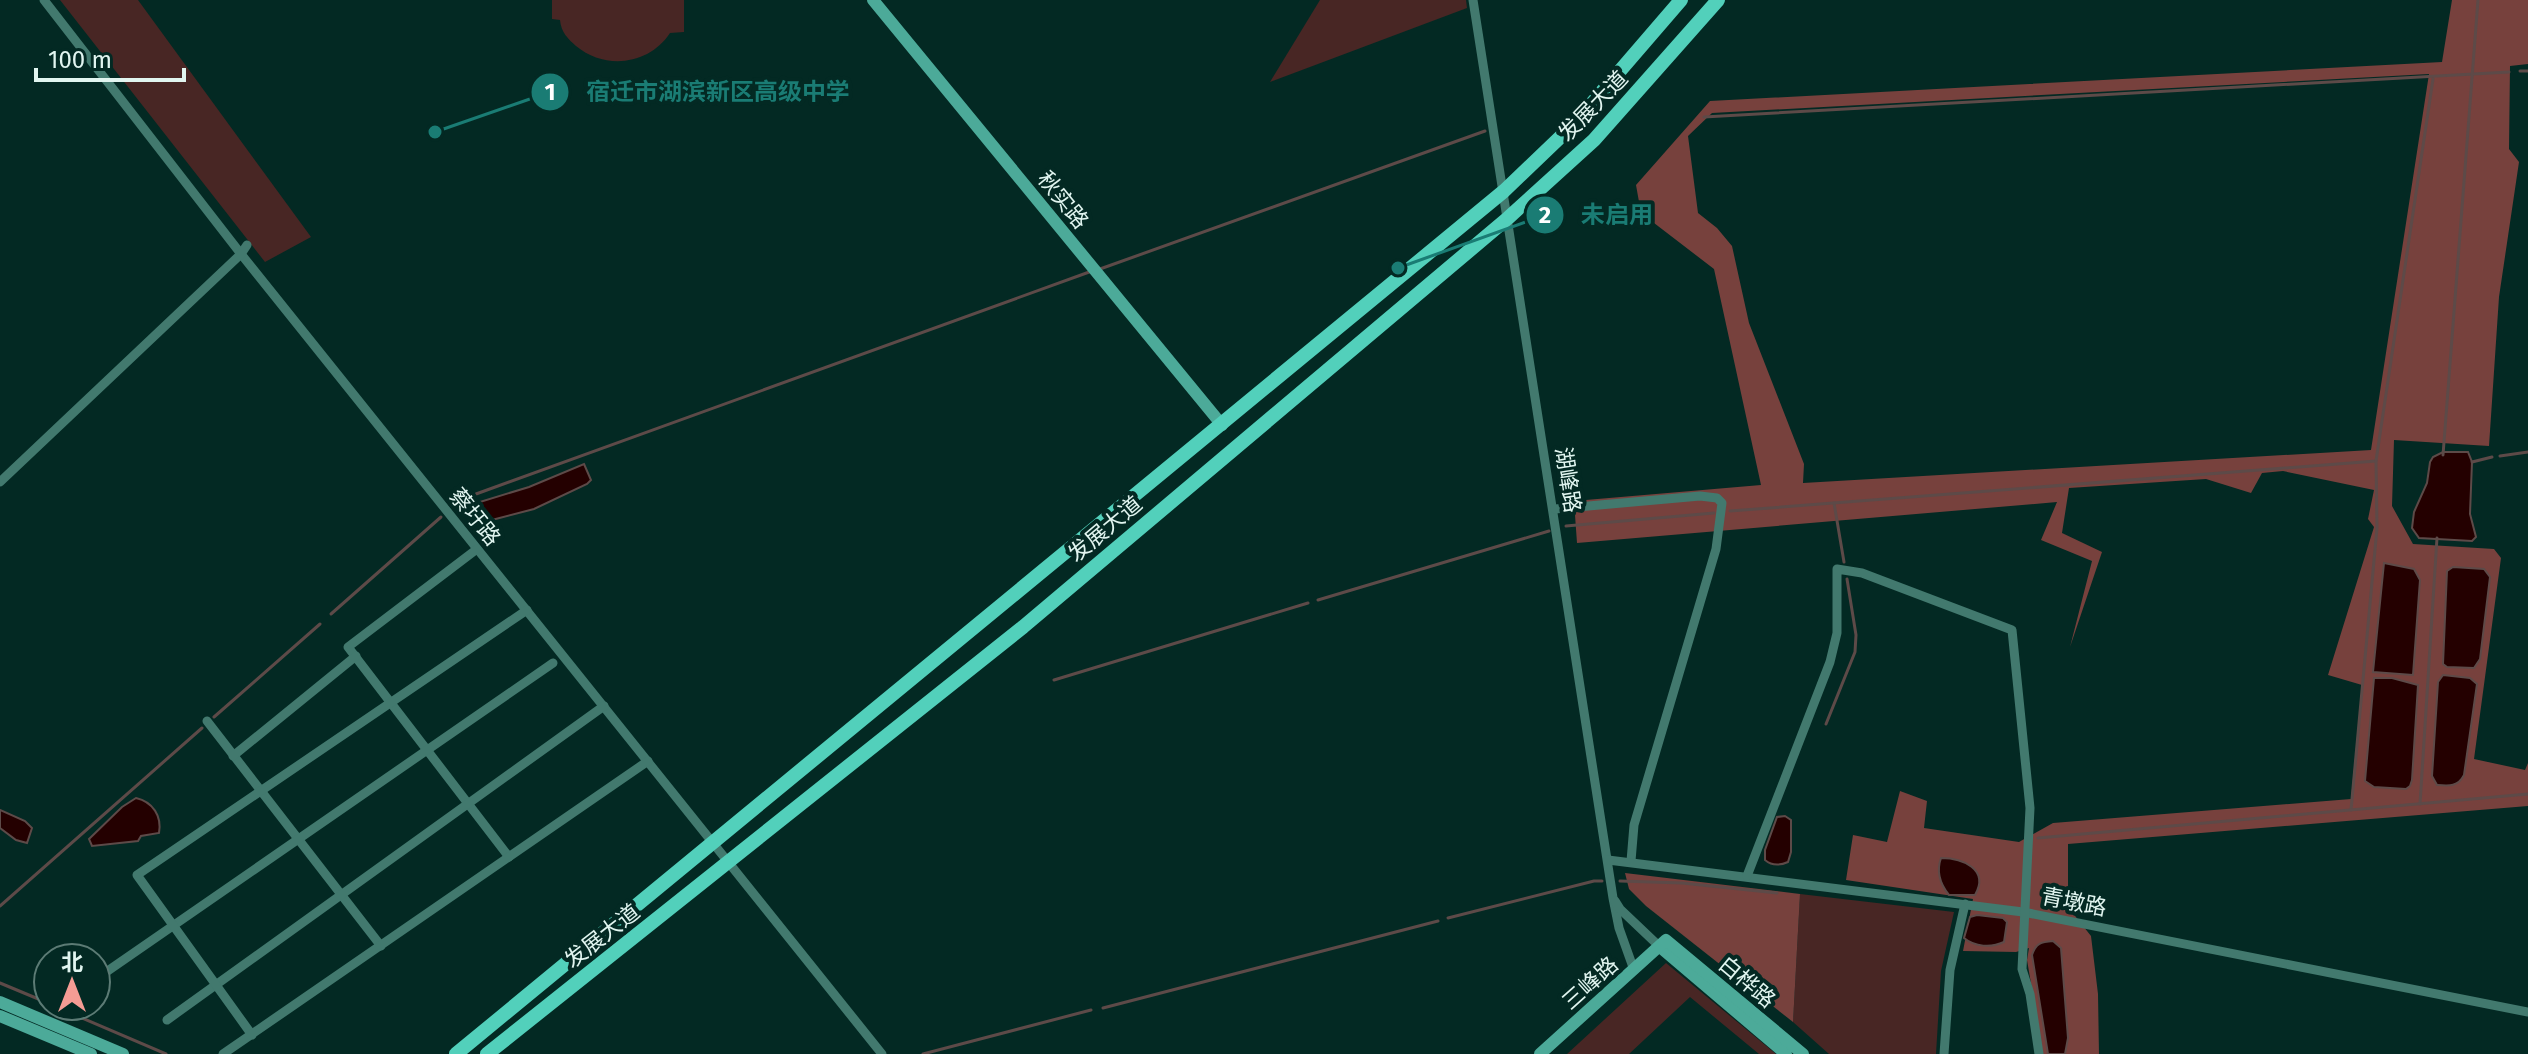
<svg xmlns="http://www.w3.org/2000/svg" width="2528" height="1054" viewBox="0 0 2528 1054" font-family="'Fira Sans','Noto Sans SC',sans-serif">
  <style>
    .green { fill: #482624 }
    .forest { fill: #77413d; fill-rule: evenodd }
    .water { fill: #240000; stroke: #5d4a48; stroke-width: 2 }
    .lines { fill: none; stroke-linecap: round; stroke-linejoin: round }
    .stream { stroke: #5d4a48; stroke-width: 3 }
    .street { stroke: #42796e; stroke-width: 9 }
    .secondary { stroke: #4caa99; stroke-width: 12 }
    .primary { stroke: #52d0bb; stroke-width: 14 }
    .labels { text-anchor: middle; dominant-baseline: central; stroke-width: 8; stroke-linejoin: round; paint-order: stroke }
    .street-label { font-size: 22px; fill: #e1f5f0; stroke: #032923 }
    .leader { fill: none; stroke: #1a7c74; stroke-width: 3 }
    .callout-dot { fill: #1a7c74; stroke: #032923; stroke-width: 3 }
    .mark-label { font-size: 24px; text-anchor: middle; font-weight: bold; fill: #fff }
    .callout-label { font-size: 24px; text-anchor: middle; font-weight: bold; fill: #1a7c74; stroke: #032923; stroke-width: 8; stroke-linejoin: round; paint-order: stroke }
  </style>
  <rect width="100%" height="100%" fill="#032923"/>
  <g class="green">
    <polygon points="60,0 138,0 311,237 265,262"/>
    <path d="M552,0H684V32L670,33C650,64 606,71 576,46C568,39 561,32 560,20L552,19Z"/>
    <polygon points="1320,0 1466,0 1467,8 1270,82"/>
    <polygon points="1800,894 1954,912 1941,971 1936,1054 1829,1054 1793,1022"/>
    <polygon points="1666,963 1776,1054 1759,1054 1690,997 1629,1054 1567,1054"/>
  </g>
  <g class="forest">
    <path d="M2452,0H2528V64L2510,66L2509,149L2519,162L2499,297L2489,446L2394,440L2392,506L2413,544L2494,549L2501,558L2474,759L2525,770L2528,763V806L2068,844V907L2091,936L2098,994L2099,1054H2043L2027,960L2029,948L2016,952L1963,951L1973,899L1846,880L1853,835L1887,842L1900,791L1927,801L1924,828L2019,842L2053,823L2351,799L2362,685L2328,675L2374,527L2368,519L2374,490L2283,471L2262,473L2251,493L2206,479L2069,488L2062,533L2102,552L2070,647L2092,561L2041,540L2057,502L1577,543L1574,501L1761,485L1714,269L1641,213L1636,185L1710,101L2442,62ZM2429,74L2371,450L1803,483L1804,464L1749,323L1732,246L1717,228L1698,213L1688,136L1712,113Z"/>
    <polygon points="1625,873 1800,894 1793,1022 1646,906 1629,889"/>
  </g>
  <g class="water">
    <polygon points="2443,452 2468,452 2472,462 2470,514 2476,537 2472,541 2419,538 2412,528 2414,512 2427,483 2430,462 2433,457"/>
    <polygon points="584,464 591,480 587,484 534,509 484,522 470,505 529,487"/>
    <polygon points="2384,563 2414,569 2420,580 2413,675 2373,672"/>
    <polygon points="2453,567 2484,569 2490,577 2480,659 2474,668 2447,667 2443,664 2447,571"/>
    <path d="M2443,675L2470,678L2477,684L2464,775C2458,787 2449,786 2437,785L2432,776L2438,682Z"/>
    <polygon points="2374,678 2392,678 2418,685 2412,780 2410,786 2406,789 2374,787 2365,781"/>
    <path d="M136,798C153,802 162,816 159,833L141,836L138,841L92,846L89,839L122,807Z"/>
    <polygon points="0,810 25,821 32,828 27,843 16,840 0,828"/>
    <path d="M1785,816L1791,820V852L1788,862C1779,866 1772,866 1765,860V850L1777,817Z"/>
    <path d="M1941,858C1962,858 1990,869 1975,895H1949C1940,884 1936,872 1941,858Z"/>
    <path d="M1977,915L2003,918L2007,922L2004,942C1991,948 1975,947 1964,938L1970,917Z"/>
    <path d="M2053,941L2061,948L2068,1038L2065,1054H2048L2032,955C2036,943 2041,942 2053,941Z"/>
  </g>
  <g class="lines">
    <g class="stream">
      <polyline points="2520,71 2528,71"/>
      <polyline points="1704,117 2509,72"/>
      <polyline points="1100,269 1485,131"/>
      <polyline points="2443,455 2478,0"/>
      <polyline points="2500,456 2528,452"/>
      <polyline points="2472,462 2492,457"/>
      <polyline points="1834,503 1844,562"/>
      <polyline points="454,505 476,494 1092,271"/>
      <polyline points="1730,511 2376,461"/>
      <polyline points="1566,526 1714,513"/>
      <polyline points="1318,600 1549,531"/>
      <polyline points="331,614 441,517"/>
      <polyline points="1054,680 1308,603"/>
      <polyline points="214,717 320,624"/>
      <polyline points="1826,724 1855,652 1856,635 1847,579"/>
      <polyline points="2420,804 2437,538"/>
      <polyline points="2351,810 2377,528 2376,461 2433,79"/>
      <polyline points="2038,838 2528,794"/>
      <polyline points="1620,881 1682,883 1777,893"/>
      <polyline points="0,906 202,728"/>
      <polyline points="1448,918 1594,881 1602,881"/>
      <polyline points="0,983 48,1003"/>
      <polyline points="54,1006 166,1054"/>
      <polyline points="1103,1008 1438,921"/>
      <polyline points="923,1054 1091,1010"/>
    </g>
    <g class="street">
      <polyline points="44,0 241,254 882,1054"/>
      <polyline points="1473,0 1613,898 1619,928 1634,970"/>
      <polyline points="0,482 241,254 247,245"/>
      <polyline points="1555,509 1700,496 1717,498 1722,503 1716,549 1634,825 1631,861"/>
      <polyline points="477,549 348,647 509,857"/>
      <polyline points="207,721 381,946"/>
      <polyline points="233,756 356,656"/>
      <polyline points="1608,860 2023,912 2528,1012"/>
      <polyline points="1747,876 1830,662 1837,633 1837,569 1862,573 2012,630 2030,808 2022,969 2030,994 2039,1054"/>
      <polyline points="1615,901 1620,909 1660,947"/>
      <polyline points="96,979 553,663"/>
      <polyline points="167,1020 604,706"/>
      <polyline points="252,1035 137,875 527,610"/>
      <polyline points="223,1054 648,761"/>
      <polyline points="1944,1054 1950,970 1965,904"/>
    </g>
    <g class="secondary">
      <polyline points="873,0 1222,425"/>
      <polyline points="1660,947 1786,1054"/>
      <polyline points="0,1002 123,1054"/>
      <polyline points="0,1016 91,1054"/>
      <polyline points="1540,1054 1666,940 1803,1054"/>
    </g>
    <g class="primary">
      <polyline points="456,1054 1504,191 1575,123 1681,0"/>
      <polyline points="487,1054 1023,627 1508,218 1594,140 1718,0"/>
    </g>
  </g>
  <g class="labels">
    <g class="street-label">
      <text transform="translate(1593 106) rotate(-46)">发展大道</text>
      <text transform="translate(1063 200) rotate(51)">秋实路</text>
      <text transform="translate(1568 480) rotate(81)">湖峰路</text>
      <text transform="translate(475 517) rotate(51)">蔡圩路</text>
      <text transform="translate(1105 529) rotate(-40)">发展大道</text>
      <text transform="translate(2074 902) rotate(11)">青墩路</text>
      <text transform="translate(602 936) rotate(-38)">发展大道</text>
      <text transform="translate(1747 982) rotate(40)">白桦路</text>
      <text transform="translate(1590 983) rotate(-42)">三峰路</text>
    </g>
  </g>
  <path class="leader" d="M435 132L550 92M1398 268L1545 215"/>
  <g class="callout-dot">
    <circle cx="435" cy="132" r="8"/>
    <circle cx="1398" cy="268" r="8"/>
    <circle cx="550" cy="92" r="20"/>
    <circle cx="1545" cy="215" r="20"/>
  </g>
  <g class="mark-label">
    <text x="550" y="100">1</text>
    <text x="1545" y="223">2</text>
  </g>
  <g class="callout-label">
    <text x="718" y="100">宿迁市湖滨新区高级中学</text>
    <text x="1617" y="223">未启用</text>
  </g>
  <g transform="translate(72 982)"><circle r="38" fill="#032923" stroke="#5c7b75" stroke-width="2"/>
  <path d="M0-6L14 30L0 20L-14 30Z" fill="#f59c94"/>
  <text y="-12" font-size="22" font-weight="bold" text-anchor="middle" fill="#e1f5f0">北</text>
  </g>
  <path d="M36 68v12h148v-12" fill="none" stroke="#e1f5f0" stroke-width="4"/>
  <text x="48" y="68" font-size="24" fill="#e1f5f0" stroke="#032923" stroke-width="6" paint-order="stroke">100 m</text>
</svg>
